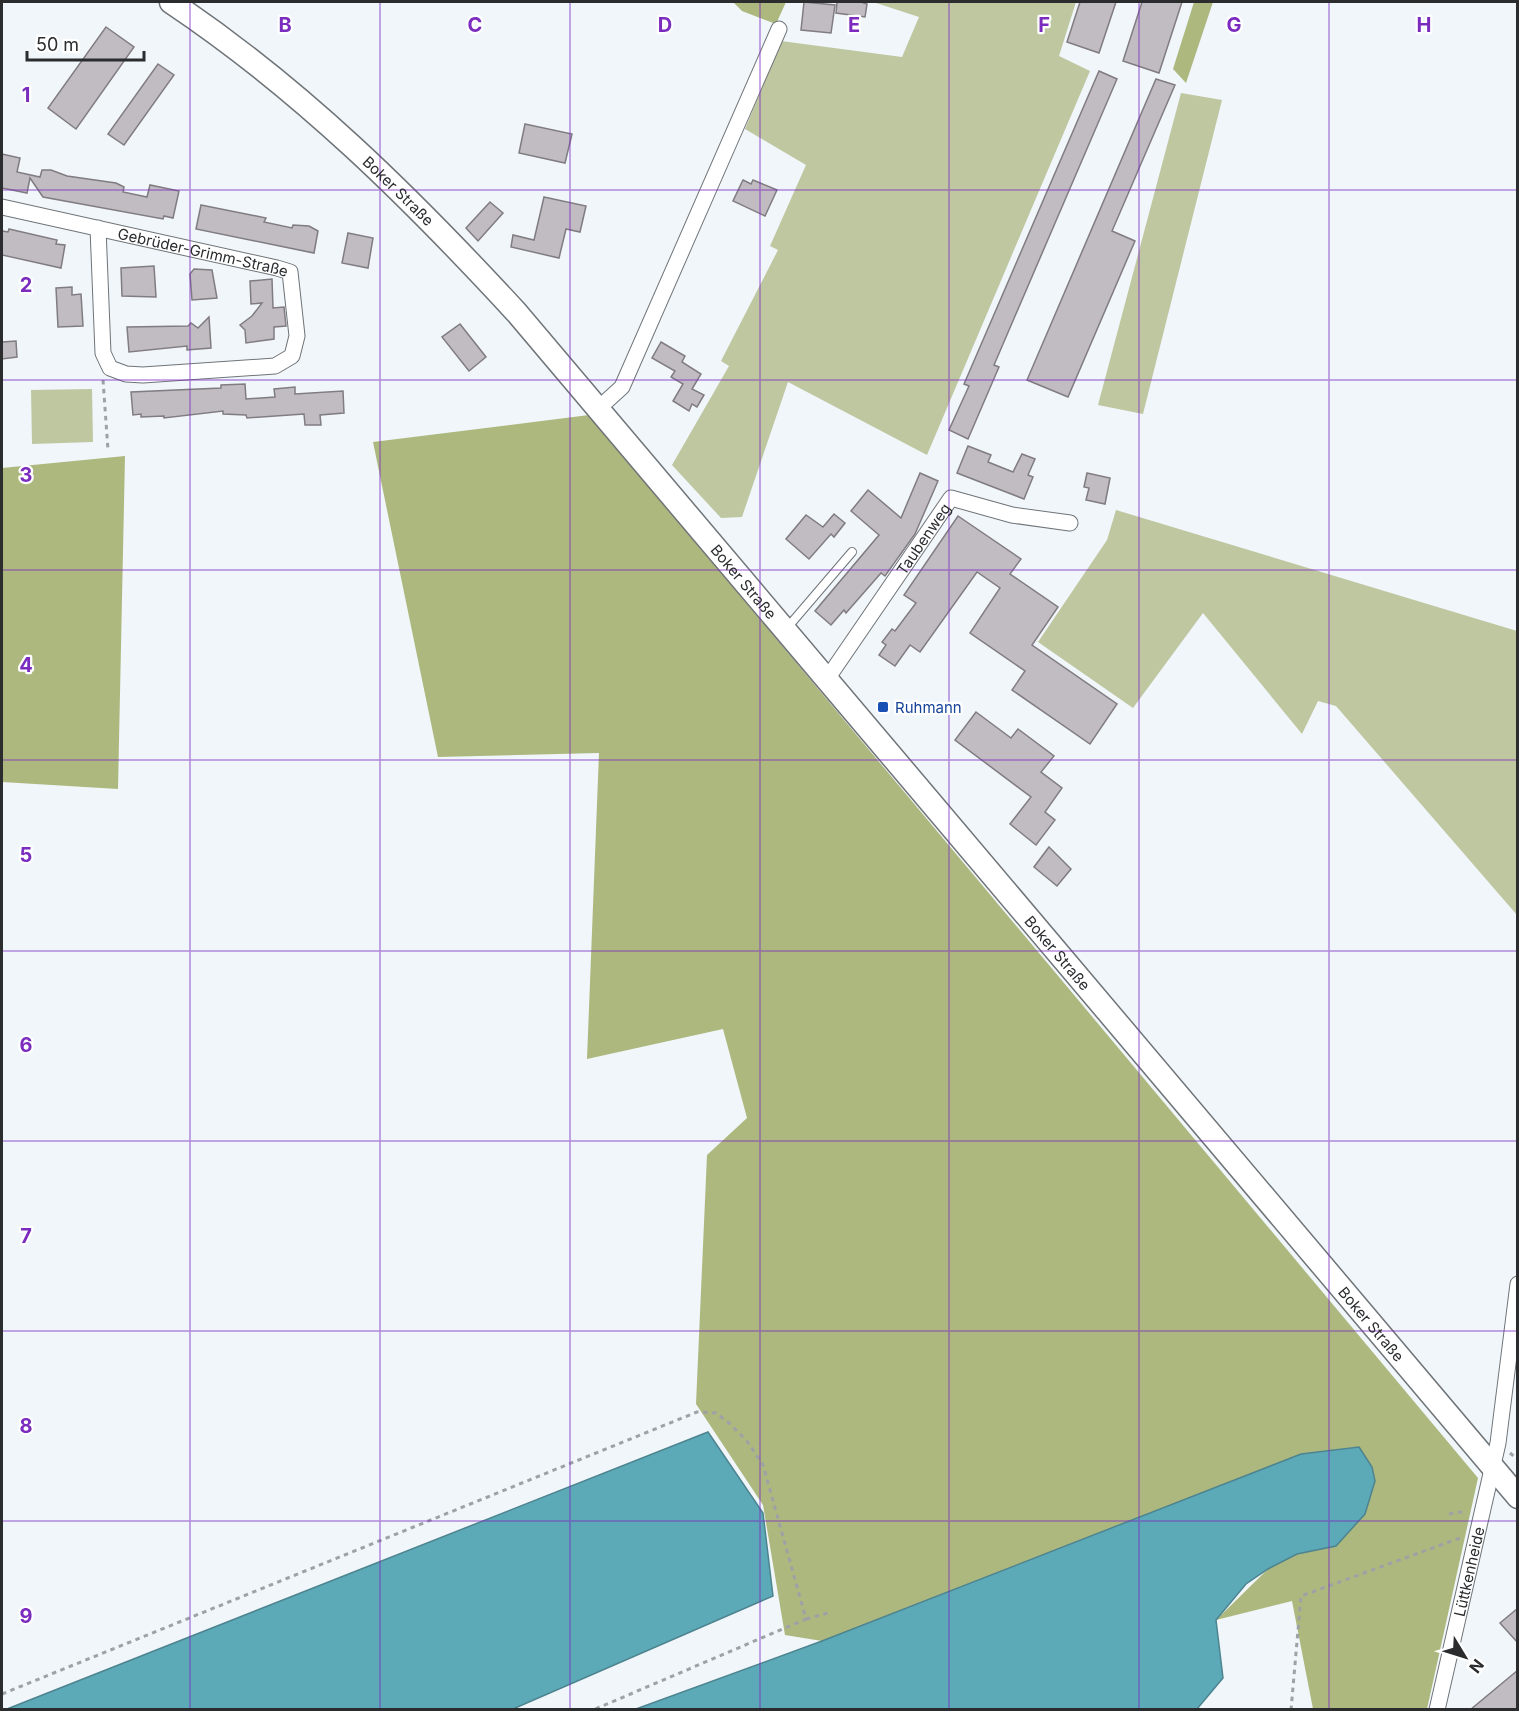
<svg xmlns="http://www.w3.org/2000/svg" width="1519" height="1711" viewBox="0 0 1519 1711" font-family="Inter,sans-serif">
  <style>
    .green { fill: #bfc7a1 }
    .forest { fill: #adb87e }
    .water { fill: #5ca9b8; stroke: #4d848f; stroke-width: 1.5 }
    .building { fill: #c0bcc1; stroke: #807c81; stroke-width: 1.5 }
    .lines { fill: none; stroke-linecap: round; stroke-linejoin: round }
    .service-casing { stroke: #6f7478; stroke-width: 10 }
    .minor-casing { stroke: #6f7478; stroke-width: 17 }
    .secondary-casing { stroke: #6f7478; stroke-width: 25 }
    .path { stroke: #9da2a5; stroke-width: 3; stroke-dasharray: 4.5 4.5; stroke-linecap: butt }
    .service { stroke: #fff; stroke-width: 8 }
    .minor { stroke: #fff; stroke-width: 15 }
    .secondary { stroke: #fff; stroke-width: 22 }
    .grid { fill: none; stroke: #7b2cbf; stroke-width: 1.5; stroke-opacity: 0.55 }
    .transit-dot { fill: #1a4fb4; stroke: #fff; stroke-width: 2 }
    .labels { text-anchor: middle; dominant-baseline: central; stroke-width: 4.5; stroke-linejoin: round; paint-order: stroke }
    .street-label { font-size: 15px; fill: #2a2c2e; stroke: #fff }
    .transit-label { font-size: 15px; fill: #164399; stroke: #fff; text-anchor: start }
    .grid-label { font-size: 20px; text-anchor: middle; font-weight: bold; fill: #7b2cbf; stroke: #fff; stroke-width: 4.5; stroke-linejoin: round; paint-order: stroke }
  </style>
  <rect width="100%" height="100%" fill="#f0f6fa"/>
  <g class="green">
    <polygon points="873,2 1076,2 1059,56 1090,71 927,455 788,382 742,517 721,518 672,465 729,366 721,361 778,250 770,246 806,165 745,129 781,41 902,57 919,17"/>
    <polygon points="1181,93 1222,100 1143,414 1098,405"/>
    <polygon points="92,389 93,442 32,444 31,390"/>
    <polygon points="1116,510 1517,631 1517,915 1336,706 1318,701 1302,734 1203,613 1133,708 1038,642 1107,540"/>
  </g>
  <g class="forest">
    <polygon points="733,2 786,2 776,24 742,11"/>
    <polygon points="1194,2 1213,2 1186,83 1173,69"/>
    <polygon points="589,415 1478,1478 1427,1709 1313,1709 1292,1601 1216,1620 1268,1569 1297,1554 1336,1546 1358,1447 1301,1454 822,1641 785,1635 763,1505 696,1404 707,1155 747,1118 723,1029 587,1059 599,753 438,757 373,442"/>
    <polygon points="125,456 118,789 2,782 2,468"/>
  </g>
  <g class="water">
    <polygon points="708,1432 763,1513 773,1596 513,1709 7,1709"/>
    <polygon points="1359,1447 1372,1467 1375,1481 1365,1514 1336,1546 1297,1554 1268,1569 1246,1584 1216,1620 1223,1678 1197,1709 636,1709 822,1641 1301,1454"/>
  </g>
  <g class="building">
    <polygon points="804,2 835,5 831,33 801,30"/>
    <polygon points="837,2 861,2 867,4 865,17 836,13"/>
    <polygon points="1080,2 1116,2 1099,53 1067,42"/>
    <polygon points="1142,2 1182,2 1159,73 1123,61"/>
    <polygon points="106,27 134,47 76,129 48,108"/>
    <polygon points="158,64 174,75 124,145 108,134"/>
    <polygon points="1099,71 1117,79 994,365 999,367 968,439 949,430 969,386 964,384"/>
    <polygon points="1156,79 1175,85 1112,231 1135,241 1068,397 1027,380"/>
    <polygon points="525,124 572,134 565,163 519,153"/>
    <polygon points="2,154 20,158 17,172 40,177 42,170 51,170 67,176 116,183 124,187 123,192 147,197 150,185 179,191 173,218 164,216 163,219 43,197 30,178 27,193 2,188"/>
    <polygon points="743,180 751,184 753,180 777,190 765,216 733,201"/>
    <polygon points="544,197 586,206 580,232 566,229 559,258 511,247 513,235 534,240"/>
    <polygon points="490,202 503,213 478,241 466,228"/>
    <polygon points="201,205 266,218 264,222 292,228 293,225 309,226 318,231 314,253 196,229"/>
    <polygon points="9,229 57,240 56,244 65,245 61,268 2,255 2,231 8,232"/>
    <polygon points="348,233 373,238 368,268 342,263"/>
    <polygon points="154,266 156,297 122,296 121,268"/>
    <polygon points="194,269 212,270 217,298 192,300 190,274"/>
    <polygon points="272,279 273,308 284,307 286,326 274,327 274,339 246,343 245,330 240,325 252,316 262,303 251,304 250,281"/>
    <polygon points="72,287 72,295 81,294 83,326 58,327 56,288"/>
    <polygon points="209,317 211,348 187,350 187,346 129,352 127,327 188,326 191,323 198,328"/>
    <polygon points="460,324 486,357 469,371 442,337"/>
    <polygon points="16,341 17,357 2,359 2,342"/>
    <polygon points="661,342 685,356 682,362 701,374 692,389 704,395 697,407 692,404 689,411 673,401 683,384 671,377 675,371 652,358"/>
    <polygon points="245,384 246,399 275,397 274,389 295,387 295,394 343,391 344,413 320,415 321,425 305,425 304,414 247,418 246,415 223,414 223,411 164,418 164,416 141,417 141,414 133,415 131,392 221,388 221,385"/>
    <polygon points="968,446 991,455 988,462 1013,472 1022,454 1035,459 1028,475 1033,477 1024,499 957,473"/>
    <polygon points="920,473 938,481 915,534 885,576 881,573 846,613 844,610 831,625 815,611 879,535 851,511 868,490 901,518"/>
    <polygon points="1087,473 1110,478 1105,504 1086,500 1089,488 1084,487"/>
    <polygon points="834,514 845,523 834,537 831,534 809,559 786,539 806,515 823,527"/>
    <polygon points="958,516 1021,559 1010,574 1058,607 1032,645 1117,704 1090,744 1012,690 1025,671 970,633 1000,588 977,572 920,652 910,645 895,666 879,655 886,645 882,642 892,629 895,631 916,603 904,595"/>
    <polygon points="976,712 1011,738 1018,729 1054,756 1041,772 1062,788 1045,812 1055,820 1036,845 1010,824 1031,797 955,740"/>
    <polygon points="1049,847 1071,869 1057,886 1034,867"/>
    <polygon points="1518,1608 1518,1643 1500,1623"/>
    <polygon points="1518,1670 1518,1710 1470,1710"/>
  </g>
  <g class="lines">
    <defs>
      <polyline id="service" points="787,628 852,552"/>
      <g id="minor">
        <path id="s1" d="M2,207L277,268L290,272L297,336L292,356L275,366L143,375L126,374L110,368L103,353L98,228"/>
        <polyline points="599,408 622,387 779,29"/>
        <path id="s2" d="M827,679L951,498L1012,515L1070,523"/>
        <path id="s3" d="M1437,1710L1498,1443L1518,1284"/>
      </g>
      <g id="secondary">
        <path id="s4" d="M171,2C301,89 411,198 517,313L1518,1497"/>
      </g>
    </defs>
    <use href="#service" class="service-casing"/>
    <use href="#minor" class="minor-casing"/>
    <use href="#secondary" class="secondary-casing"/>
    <g class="path">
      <polyline points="103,380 108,450"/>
      <polyline points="1510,1453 1518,1460"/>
      <polyline points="1449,1514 1466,1511"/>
      <polyline points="806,1619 828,1613"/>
      <polyline points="2,1694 697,1412 716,1413 729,1423 747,1441 763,1465 806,1619 593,1710"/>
      <polyline points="1291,1710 1301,1596 1460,1538"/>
    </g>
    <use href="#service" class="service"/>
    <use href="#minor" class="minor"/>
    <use href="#secondary" class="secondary"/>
  </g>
  <path class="grid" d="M190,2V1710M380,2V1710M570,2V1710M760,2V1710M949,2V1710M1139,2V1710M1329,2V1710M2,190H1518M2,380H1518M2,570H1518M2,760H1518M2,951H1518M2,1141H1518M2,1331H1518M2,1521H1518"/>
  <rect class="transit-dot" x="877" y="701" width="12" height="12" rx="3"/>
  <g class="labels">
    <g class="street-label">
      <text stroke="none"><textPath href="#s4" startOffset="296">Boker Straße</textPath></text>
      <text stroke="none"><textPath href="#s1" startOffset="206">Gebrüder-Grimm-Straße</textPath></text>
      <text stroke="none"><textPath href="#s2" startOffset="170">Taubenweg</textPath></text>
      <text stroke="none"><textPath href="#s4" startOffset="818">Boker Straße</textPath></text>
      <text stroke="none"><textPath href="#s4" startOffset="1304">Boker Straße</textPath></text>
      <text stroke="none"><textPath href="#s4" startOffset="1790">Boker Straße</textPath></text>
      <text stroke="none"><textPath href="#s3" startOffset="142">Lüttkenheide</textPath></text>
    </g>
    <g class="transit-label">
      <text x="895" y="707">Ruhmann</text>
    </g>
  </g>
  <g class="grid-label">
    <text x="285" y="32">B</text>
    <text x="475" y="32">C</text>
    <text x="665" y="32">D</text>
    <text x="854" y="32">E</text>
    <text x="1044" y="32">F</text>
    <text x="1234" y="32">G</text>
    <text x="1424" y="32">H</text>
    <text x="26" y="102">1</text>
    <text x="26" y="292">2</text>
    <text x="26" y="482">3</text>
    <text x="26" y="672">4</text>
    <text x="26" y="862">5</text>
    <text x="26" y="1052">6</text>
    <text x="26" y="1243">7</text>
    <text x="26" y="1433">8</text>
    <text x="26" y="1623">9</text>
  </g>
  <rect width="1519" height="1711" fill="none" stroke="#2a2c2e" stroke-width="6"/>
  <g transform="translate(1465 1657) rotate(128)" stroke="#ffffff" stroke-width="4.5" paint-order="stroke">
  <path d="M0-4.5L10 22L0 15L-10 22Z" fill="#2a2c2e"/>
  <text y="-9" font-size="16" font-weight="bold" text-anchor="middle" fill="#2a2c2e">N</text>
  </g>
  <path d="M27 51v9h117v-9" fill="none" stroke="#2a2c2e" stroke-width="3"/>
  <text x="36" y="51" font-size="18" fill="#2a2c2e" stroke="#ffffff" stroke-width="4.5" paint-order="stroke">50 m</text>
</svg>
